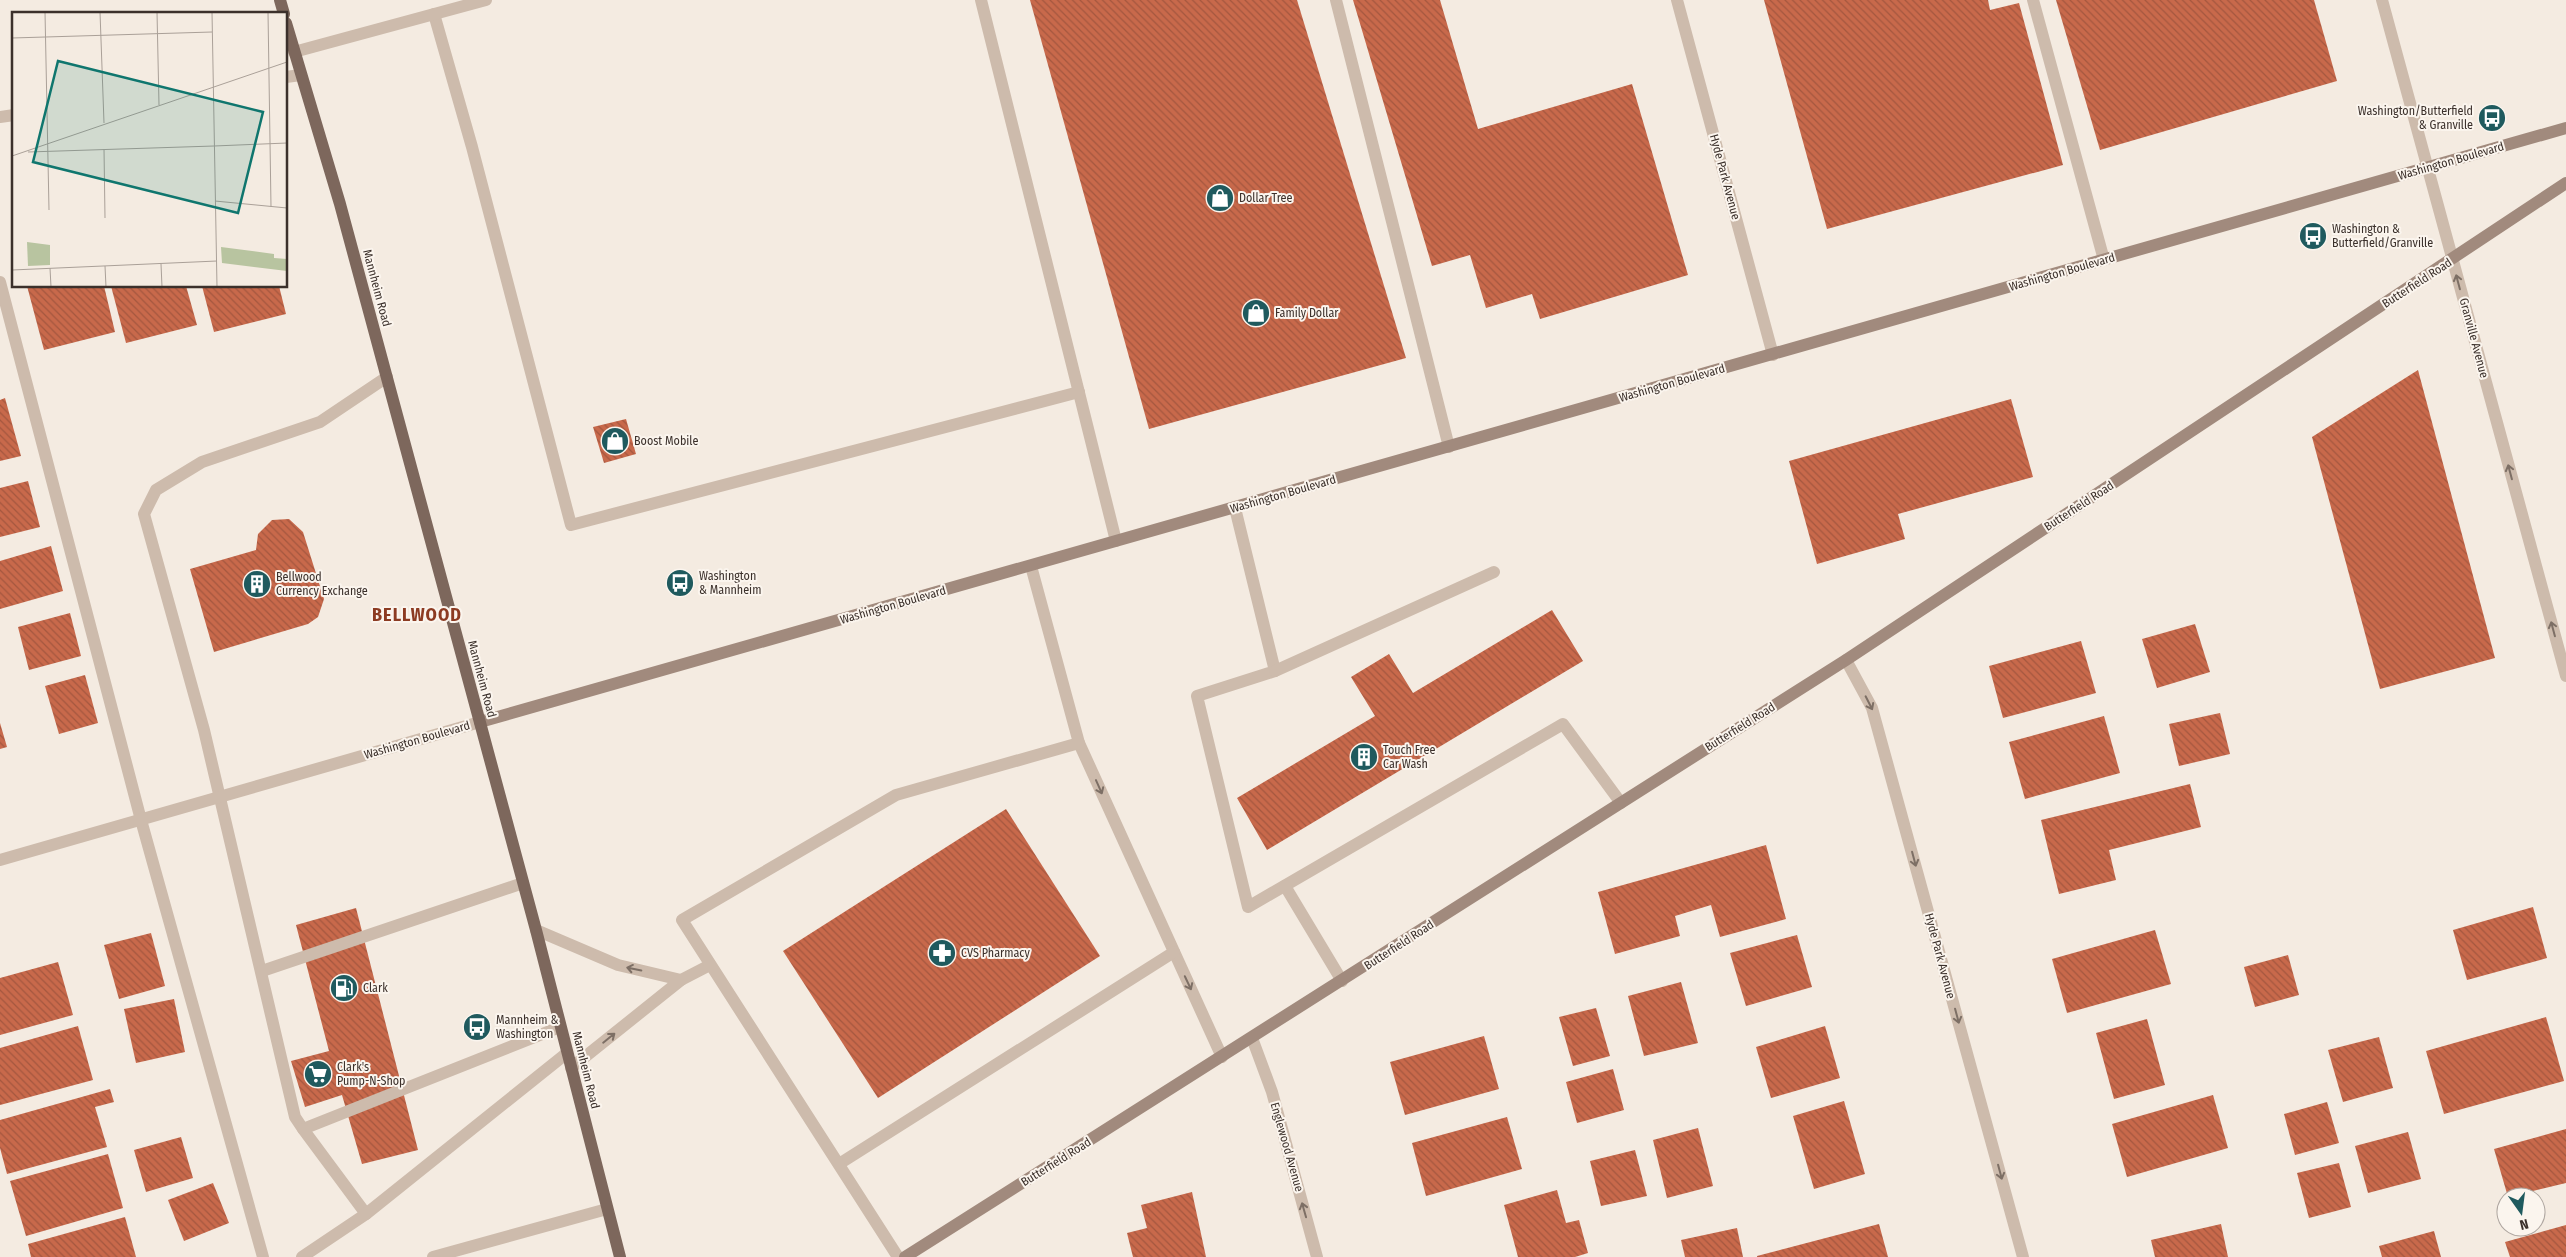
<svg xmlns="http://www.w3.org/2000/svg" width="2566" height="1257" viewBox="0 0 2566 1257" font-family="'Fira Sans Condensed',sans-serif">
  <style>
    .building { fill: url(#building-back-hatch) }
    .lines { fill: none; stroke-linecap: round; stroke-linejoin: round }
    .service { stroke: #cdbbac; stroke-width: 12 }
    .minor { stroke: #cdbbac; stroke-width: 12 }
    .tertiary { stroke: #cdbbac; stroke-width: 12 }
    .secondary { stroke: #a18a7d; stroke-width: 12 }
    .primary { stroke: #7d675c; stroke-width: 12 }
    .oneway { stroke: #7d6f65 }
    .labels { text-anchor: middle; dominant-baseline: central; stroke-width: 4; stroke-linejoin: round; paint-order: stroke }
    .poi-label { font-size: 12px; fill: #3b302b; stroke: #fbf5ee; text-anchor: start }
    .street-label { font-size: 12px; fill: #3b302b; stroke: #fbf5ee }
    .district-label { font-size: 18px; font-weight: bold; letter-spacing: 1px; fill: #8c3b22; stroke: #fbf5ee }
    .inset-road { fill: none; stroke: #aaa098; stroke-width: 1 }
    .view { fill: #0f766e; fill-opacity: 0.15; stroke: #0f766e; stroke-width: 2.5 }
    .inset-edge { fill: none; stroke: #3b302b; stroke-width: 2.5 }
  </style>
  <defs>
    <pattern id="building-back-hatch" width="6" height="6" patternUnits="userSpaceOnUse" patternTransform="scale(1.25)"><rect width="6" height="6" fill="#c8694b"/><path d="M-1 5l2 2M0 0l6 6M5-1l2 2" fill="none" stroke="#a4573f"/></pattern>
  </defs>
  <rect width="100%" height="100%" fill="#f4ebe1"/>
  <g class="building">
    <polygon points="1030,0 1297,0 1406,358 1149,429"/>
    <polygon points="1353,0 1440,0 1478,129 1632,84 1688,275 1540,319 1532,294 1486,308 1470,255 1432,266"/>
    <polygon points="1764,0 1988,0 1990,10 2019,3 2063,165 1827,229"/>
    <polygon points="2056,0 2314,0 2337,81 2100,150"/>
    <polygon points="27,286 104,286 115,332 44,350"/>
    <polygon points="111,286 186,286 197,325 126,343"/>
    <polygon points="202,286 279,286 286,314 214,332"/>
    <polygon points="2418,370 2495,658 2380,689 2312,437"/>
    <polygon points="5,398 21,456 0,461 0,400"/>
    <polygon points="2011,399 2033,477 1898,514 1905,539 1817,564 1789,461"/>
    <polygon points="626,419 636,454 604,463 593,427"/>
    <polygon points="28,481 40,527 0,537 0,488"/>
    <polygon points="289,519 303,532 324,599 318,617 308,624 214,652 190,569 256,550 258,534 272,520"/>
    <polygon points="51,546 63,591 0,609 0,561"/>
    <polygon points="1552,610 1583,661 1267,850 1237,798 1375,716 1351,677 1389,654 1413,693"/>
    <polygon points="70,613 81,656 29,670 18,627"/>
    <polygon points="2195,624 2210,672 2157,688 2142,639"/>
    <polygon points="2081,641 2096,693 2003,718 1989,666"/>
    <polygon points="85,675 98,723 59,734 45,686"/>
    <polygon points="2220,713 2230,754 2179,766 2169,724"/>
    <polygon points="2104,716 2120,773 2025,799 2009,742"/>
    <polygon points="0,723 7,747 0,749"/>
    <polygon points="2190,784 2201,827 2109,850 2116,880 2059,894 2041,820"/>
    <polygon points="1006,809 1100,956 878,1098 783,951"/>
    <polygon points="1766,845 1786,919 1720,937 1711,905 1675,916 1680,936 1615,954 1598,892"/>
    <polygon points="2533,907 2547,958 2467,980 2453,930"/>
    <polygon points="356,908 418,1150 362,1164 342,1095 305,1107 291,1061 329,1051 296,925"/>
    <polygon points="2155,930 2171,984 2067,1013 2052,959"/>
    <polygon points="151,933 165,986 119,999 104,945"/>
    <polygon points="1797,935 1812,987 1746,1006 1730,953"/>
    <polygon points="2288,955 2299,995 2255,1007 2244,967"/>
    <polygon points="58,962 73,1015 0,1035 0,978"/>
    <polygon points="1681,982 1698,1043 1644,1056 1628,996"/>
    <polygon points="174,999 185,1052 136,1063 124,1009"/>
    <polygon points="1596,1008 1610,1056 1573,1066 1559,1017"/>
    <polygon points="2546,1017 2564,1081 2444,1114 2426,1051"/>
    <polygon points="2147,1019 2165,1085 2114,1099 2096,1033"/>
    <polygon points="78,1026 93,1080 0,1105 0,1048"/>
    <polygon points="1825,1026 1840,1078 1771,1098 1756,1047"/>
    <polygon points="1484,1036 1499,1089 1405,1115 1390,1062"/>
    <polygon points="2379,1037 2393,1088 2343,1102 2328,1050"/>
    <polygon points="1613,1069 1624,1110 1577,1123 1566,1082"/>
    <polygon points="110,1089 114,1102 95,1107 107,1147 7,1174 0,1148 0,1120"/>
    <polygon points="2213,1095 2228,1148 2127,1177 2112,1124"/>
    <polygon points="1844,1101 1865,1174 1814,1189 1793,1116"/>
    <polygon points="2327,1102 2339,1143 2295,1155 2284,1114"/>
    <polygon points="1507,1117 1522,1169 1426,1196 1412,1143"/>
    <polygon points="1698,1128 1713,1186 1667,1198 1653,1140"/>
    <polygon points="2566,1129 2566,1183 2508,1197 2494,1149"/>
    <polygon points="2408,1132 2421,1179 2368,1193 2355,1146"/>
    <polygon points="181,1137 193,1178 146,1192 134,1150"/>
    <polygon points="1635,1150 1647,1196 1601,1206 1590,1161"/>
    <polygon points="108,1154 123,1208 26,1236 10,1181"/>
    <polygon points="2339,1163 2351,1207 2309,1218 2297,1173"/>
    <polygon points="213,1183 229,1223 184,1241 168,1200"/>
    <polygon points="1557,1190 1566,1223 1579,1220 1588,1253 1575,1257 1518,1257 1504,1205"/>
    <polygon points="1192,1192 1206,1257 1133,1257 1127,1233 1147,1228 1141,1205"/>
    <polygon points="125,1217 136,1257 31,1257 28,1244"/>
    <polygon points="1879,1224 1888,1257 1757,1257 1757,1256"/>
    <polygon points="2221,1224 2228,1257 2155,1257 2151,1240"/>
    <polygon points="2566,1225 2566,1257 2510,1257 2505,1242"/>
    <polygon points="1737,1228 1743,1257 1685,1257 1681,1240"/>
    <polygon points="2434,1231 2441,1257 2382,1257 2379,1246"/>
  </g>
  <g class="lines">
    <g class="service">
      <polyline points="981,0 1116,541"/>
      <polyline points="1336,0 1449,447"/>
      <polyline points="2033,0 2104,260"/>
      <polyline points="434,14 472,147 571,525 1079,392"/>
      <polyline points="294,52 486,0"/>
      <polyline points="0,282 141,820 263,1257"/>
      <polyline points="387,377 320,422 202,462 156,490 144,514 204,730 295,1117 303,1129 560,1027"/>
      <polyline points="1235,508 1275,671 1197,696 1248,907 1563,724 1621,803"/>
      <polyline points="1275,671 1494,572"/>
      <polyline points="1079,743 1222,1057"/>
      <polyline points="1285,886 1342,981"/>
      <polyline points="536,930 618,965 681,980"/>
      <polyline points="262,971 523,883"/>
      <polyline points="571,1068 681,980 710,965"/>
      <polyline points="303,1129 366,1214"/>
      <polyline points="839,1164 1174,952"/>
      <polyline points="302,1257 366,1214 567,1053"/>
      <polyline points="433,1257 607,1209"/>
      <polyline points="898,1257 682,920 896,795 1079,743 1031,566"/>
    </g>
    <g class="minor">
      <polyline points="1677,0 1773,355"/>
      <polyline points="2382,0 2566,676"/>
      <polyline points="286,77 301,75"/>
      <polyline points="0,117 14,115"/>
      <polyline points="1846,660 1872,708 2023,1257"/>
      <polyline points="1252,1038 1272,1092 1317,1257"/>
    </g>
    <polyline class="tertiary" points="0,860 480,722"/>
    <g class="secondary">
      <polyline points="480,722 2566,128"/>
      <polyline points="905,1257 1846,660 2566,183"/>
    </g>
    <g class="primary">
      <polyline points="280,0 284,14"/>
      <polyline points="286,23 340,204 536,930 620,1257"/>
    </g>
  </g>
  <defs><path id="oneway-shaft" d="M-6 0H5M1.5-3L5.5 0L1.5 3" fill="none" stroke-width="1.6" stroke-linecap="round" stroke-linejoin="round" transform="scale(1.25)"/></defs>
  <g class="oneway">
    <use href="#oneway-shaft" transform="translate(2458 282) rotate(-105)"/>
    <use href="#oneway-shaft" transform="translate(2510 472) rotate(-105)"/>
    <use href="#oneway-shaft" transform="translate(2553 629) rotate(-105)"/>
    <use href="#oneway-shaft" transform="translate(1869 703) rotate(63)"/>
    <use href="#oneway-shaft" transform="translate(1099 787) rotate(66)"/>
    <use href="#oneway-shaft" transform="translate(1914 859) rotate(75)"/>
    <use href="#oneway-shaft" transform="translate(634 969) rotate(-168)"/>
    <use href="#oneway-shaft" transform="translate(1188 983) rotate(65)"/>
    <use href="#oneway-shaft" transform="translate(1957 1016) rotate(75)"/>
    <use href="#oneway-shaft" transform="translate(609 1038) rotate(-39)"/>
    <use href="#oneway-shaft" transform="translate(2000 1172) rotate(75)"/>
    <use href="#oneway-shaft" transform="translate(1304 1210) rotate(-106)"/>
  </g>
  <defs>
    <symbol id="bus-disc" viewBox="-11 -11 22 22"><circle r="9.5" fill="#1f5a5e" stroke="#fbf5ee"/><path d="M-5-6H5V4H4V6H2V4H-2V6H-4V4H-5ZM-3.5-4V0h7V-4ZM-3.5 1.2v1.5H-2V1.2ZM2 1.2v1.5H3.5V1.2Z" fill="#fff"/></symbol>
    <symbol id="shop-disc" viewBox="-11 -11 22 22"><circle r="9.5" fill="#1f5a5e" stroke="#fbf5ee"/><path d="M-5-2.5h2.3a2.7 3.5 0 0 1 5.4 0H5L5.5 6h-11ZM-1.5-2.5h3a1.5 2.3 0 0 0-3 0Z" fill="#fff"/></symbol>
    <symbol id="building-disc" viewBox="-11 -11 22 22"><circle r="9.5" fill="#1f5a5e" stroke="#fbf5ee"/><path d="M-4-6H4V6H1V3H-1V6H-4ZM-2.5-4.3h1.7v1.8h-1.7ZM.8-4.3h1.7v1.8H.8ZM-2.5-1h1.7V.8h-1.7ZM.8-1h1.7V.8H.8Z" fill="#fff"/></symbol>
    <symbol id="pharmacy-disc" viewBox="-11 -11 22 22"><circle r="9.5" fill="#1f5a5e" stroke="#fbf5ee"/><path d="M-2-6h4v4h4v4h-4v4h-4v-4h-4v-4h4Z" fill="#fff"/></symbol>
    <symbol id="fuel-disc" viewBox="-11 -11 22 22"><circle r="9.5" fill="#1f5a5e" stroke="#fbf5ee"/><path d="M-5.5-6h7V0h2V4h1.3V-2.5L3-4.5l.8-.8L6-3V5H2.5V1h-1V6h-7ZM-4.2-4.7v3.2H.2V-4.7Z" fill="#fff"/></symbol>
    <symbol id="supermarket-disc" viewBox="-11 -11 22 22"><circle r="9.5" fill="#1f5a5e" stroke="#fbf5ee"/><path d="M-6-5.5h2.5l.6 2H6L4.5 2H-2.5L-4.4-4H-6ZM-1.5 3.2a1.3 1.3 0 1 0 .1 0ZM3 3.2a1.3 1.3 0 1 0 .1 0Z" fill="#fff"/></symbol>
  </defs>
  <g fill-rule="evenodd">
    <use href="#bus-disc" x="2476" y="102" width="32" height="32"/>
    <use href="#shop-disc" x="1204" y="182" width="32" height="32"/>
    <use href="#bus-disc" x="2297" y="220" width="32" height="32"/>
    <use href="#shop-disc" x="1240" y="297" width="32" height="32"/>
    <use href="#shop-disc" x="599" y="425" width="32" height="32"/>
    <use href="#bus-disc" x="664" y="567" width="32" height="32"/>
    <use href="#building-disc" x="241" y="568" width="32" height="32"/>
    <use href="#building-disc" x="1348" y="741" width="32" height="32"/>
    <use href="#pharmacy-disc" x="926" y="937" width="32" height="32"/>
    <use href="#fuel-disc" x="328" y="972" width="32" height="32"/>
    <use href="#bus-disc" x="461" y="1011" width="32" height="32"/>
    <use href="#supermarket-disc" x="302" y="1058" width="32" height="32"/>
  </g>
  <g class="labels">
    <g class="poi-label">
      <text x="2473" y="111" text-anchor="end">Washington/Butterfield<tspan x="2473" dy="14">&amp; Granville</tspan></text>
      <text x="1239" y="198">Dollar Tree</text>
      <text x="2332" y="229">Washington &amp;<tspan x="2332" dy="14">Butterfield/Granville</tspan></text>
      <text x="1275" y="313">Family Dollar</text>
      <text x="634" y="441">Boost Mobile</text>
      <text x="699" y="576">Washington<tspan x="699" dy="14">&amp; Mannheim</tspan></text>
      <text x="276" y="577">Bellwood<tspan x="276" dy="14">Currency Exchange</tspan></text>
      <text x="1383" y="750">Touch Free<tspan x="1383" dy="14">Car Wash</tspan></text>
      <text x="961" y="953">CVS Pharmacy</text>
      <text x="363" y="988">Clark</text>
      <text x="496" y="1020">Mannheim &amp;<tspan x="496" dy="14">Washington</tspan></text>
      <text x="337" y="1067">Clark's<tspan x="337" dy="14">Pump-N-Shop</tspan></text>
    </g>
    <g class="street-label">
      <text transform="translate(2451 161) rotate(-16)">Washington Boulevard</text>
      <text transform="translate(1725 177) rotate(75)">Hyde Park Avenue</text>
      <text transform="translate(2062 272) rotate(-16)">Washington Boulevard</text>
      <text transform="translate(2417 283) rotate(-33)">Butterfield Road</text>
      <text transform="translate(377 288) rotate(75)">Mannheim Road</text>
      <text transform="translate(2474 338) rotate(75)">Granville Avenue</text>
      <text transform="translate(1672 383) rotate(-16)">Washington Boulevard</text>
      <text transform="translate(1283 494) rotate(-16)">Washington Boulevard</text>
      <text transform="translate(2079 506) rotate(-33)">Butterfield Road</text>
      <text transform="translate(893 605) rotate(-16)">Washington Boulevard</text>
      <text transform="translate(482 679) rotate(75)">Mannheim Road</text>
      <text transform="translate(1740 727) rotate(-32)">Butterfield Road</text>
      <text transform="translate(417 740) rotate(-16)">Washington Boulevard</text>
      <text transform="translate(1399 945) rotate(-33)">Butterfield Road</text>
      <text transform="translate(1940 956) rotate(75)">Hyde Park Avenue</text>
      <text transform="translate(586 1070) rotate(76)">Mannheim Road</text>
      <text transform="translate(1287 1147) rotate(74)">Englewood Avenue</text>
      <text transform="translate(1056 1162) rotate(-32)">Butterfield Road</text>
    </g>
    <g class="district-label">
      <text x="417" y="615">BELLWOOD</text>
    </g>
  </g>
  <g transform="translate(12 12)">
    <rect width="275" height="275" fill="#f4ebe1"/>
    <path d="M15,230L38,233V253L16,254Z" fill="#b8c4a0"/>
    <path d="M209,235L262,242V246L275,247V259L210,251Z" fill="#b8c4a0"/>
    <path class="inset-road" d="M33,0L37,198M88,0L92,111M145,0L147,93M200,0L205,275M256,0L259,195M0,26L200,20M202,134L275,131M92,137L93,206M16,140L202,134M0,144L275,50M203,189L275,196M149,252L150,275M93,254L94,275M38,256L39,275M0,258L205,249"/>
    <path class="view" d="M46,49L251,100L226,201L21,150Z"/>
    <rect width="275" height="275" class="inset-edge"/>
  </g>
  <g transform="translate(2521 1212) rotate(166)"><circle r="24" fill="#fbf5ee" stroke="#aea6a0"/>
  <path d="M0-4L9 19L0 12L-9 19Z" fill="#1f5a5e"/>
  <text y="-8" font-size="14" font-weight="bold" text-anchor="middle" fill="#3b302b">N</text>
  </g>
</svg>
